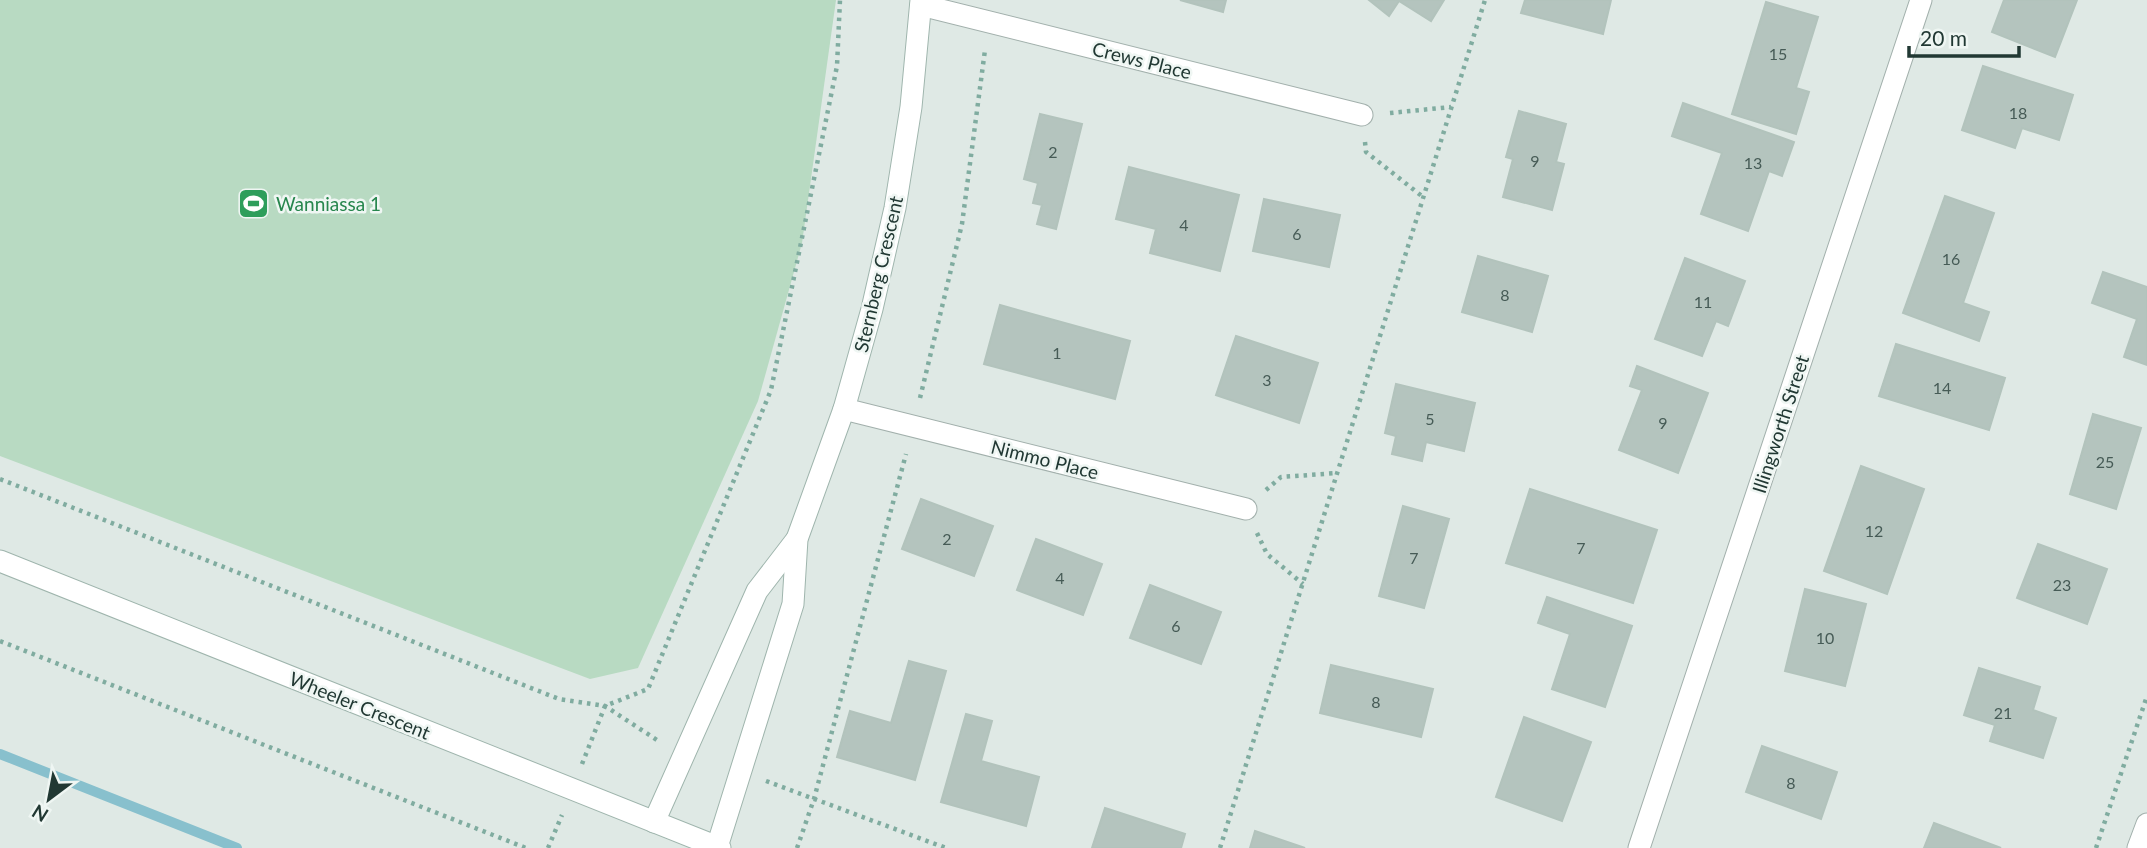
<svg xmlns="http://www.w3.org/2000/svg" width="2147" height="848" viewBox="0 0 2147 848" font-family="Lato,sans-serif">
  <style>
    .green { fill: #b8dac2 }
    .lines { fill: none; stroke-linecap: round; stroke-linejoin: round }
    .stream { stroke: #88c0cd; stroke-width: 10 }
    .building { fill: #b4c4be; stroke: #b2c3bc; stroke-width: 2 }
    .street-casing { stroke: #a2b0ac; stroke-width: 23 }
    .secondary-casing { stroke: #9fb5ad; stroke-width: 23 }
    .path { stroke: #80aca0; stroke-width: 4.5; stroke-dasharray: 3.5 5; stroke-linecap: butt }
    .street { stroke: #fff; stroke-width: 21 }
    .secondary { stroke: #fff; stroke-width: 21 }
    .labels { text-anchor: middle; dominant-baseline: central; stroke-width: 5; stroke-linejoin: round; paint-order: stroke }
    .number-label { font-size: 16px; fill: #465b56 }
    .street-label { font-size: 19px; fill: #213833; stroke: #eff6f3 }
    .leisure-label { font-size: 19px; fill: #27864d; stroke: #eff6f3; text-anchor: start }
  </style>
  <rect width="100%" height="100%" fill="#dfe9e5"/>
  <polygon class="green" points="0,0 836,0 802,243 758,401 638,668 590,679 0,456"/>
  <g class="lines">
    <polyline class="stream" points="0,754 237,848"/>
  </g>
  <g class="building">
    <polygon points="1180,0 1226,0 1223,12"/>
    <polygon points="1369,0 1444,0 1431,21 1399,1 1389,16"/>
    <polygon points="1525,0 1611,0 1603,34 1521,13"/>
    <polygon points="2004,0 2077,0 2055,57 1992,32"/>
    <polygon points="1766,2 1818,17 1796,88 1809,92 1796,134 1732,114"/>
    <polygon points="1983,66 2073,95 2059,140 2022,128 2015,148 1962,130"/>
    <polygon points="1683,103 1794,142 1782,176 1769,171 1748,231 1701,214 1722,153 1672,136"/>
    <polygon points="1519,111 1566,124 1556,162 1564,164 1552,210 1503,197 1513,159 1506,157"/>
    <polygon points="1040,114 1082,124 1056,229 1037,224 1042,205 1033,203 1038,183 1024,179"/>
    <polygon points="1129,167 1239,195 1220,271 1150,253 1156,229 1116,219"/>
    <polygon points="1945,196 1994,213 1963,303 1989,312 1979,341 1903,313"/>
    <polygon points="1264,199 1340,215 1329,267 1253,251"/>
    <polygon points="1478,256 1548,276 1532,332 1462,312"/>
    <polygon points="1685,258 1745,281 1728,326 1716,321 1702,356 1655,339"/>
    <polygon points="2103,272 2147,287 2147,365 2124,357 2137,319 2092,303"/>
    <polygon points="1000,305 1130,341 1115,399 984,364"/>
    <polygon points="1236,336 1318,363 1299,423 1216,395"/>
    <polygon points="1896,344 2005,378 1989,430 1879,396"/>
    <polygon points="1637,366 1708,393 1678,473 1619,450 1642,390 1630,386"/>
    <polygon points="1396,384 1475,403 1464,451 1426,442 1422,461 1392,454 1396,436 1385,433"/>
    <polygon points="2093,414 2141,428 2116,509 2070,494"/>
    <polygon points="1861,466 1924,489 1887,594 1824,571"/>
    <polygon points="1530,489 1657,530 1633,603 1506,563"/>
    <polygon points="921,499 993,526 974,576 902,549"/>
    <polygon points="1403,506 1449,519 1424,608 1379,596"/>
    <polygon points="1036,539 1102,564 1083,615 1017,590"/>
    <polygon points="2038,544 2107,569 2087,624 2017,598"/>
    <polygon points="1150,585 1221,612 1201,664 1130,638"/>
    <polygon points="1805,589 1866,604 1845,686 1785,671"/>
    <polygon points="1547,597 1632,626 1605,707 1552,689 1570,634 1538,623"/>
    <polygon points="909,661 946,671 915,780 837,757 850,711 891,723"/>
    <polygon points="1331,665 1433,689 1421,737 1320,713"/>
    <polygon points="1979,668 2040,687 2033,710 2056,718 2043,758 1990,741 1995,725 1964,715"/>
    <polygon points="966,714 992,721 981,761 1039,777 1026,826 941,802"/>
    <polygon points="1524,717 1591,742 1562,821 1496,797"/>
    <polygon points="1762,746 1837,772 1821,819 1746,792"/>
    <polygon points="1105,808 1185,834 1181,848 1092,848"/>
    <polygon points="1934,823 2001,848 1924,848"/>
    <polygon points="1255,831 1305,848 1250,848"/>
  </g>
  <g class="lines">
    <defs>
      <g id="street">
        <polyline points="921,5 1362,115"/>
        <polyline points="844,409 1246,509"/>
        <polyline points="1639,848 1921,0"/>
        <polyline points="2138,848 2147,824"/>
      </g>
      <g id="secondary">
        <polyline points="0,561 720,848"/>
        <polyline points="654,822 757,591 797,539"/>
        <polyline points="717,847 793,604 797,539 844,409 872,309 895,208 911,107 921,0"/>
      </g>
    </defs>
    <use href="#street" class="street-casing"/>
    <use href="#secondary" class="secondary-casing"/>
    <g class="path">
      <polyline points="1390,113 1451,107"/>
      <polyline points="1365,142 1366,152 1423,197"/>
      <polyline points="920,398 962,224 985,50"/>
      <polyline points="0,479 559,699 605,706 660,742"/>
      <polyline points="1266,490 1281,477 1337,473"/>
      <polyline points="1257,533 1267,554 1303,584"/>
      <polyline points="0,641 526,848"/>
      <polyline points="582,764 605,706 648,689 771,390 837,66 840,0"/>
      <polyline points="766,781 946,848"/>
      <polyline points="548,848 562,815"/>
      <polyline points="797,848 814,799 906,454"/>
      <polyline points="1220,848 1485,0"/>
      <polyline points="2096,848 2147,696"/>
    </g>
    <use href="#street" class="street"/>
    <use href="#secondary" class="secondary"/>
  </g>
  <defs>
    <symbol id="stadium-square" viewBox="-11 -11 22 22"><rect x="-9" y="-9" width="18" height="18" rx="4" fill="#2e9e5b" stroke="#eff6f3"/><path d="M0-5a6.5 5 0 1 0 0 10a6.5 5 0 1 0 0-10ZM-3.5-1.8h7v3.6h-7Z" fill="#fff"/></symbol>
  </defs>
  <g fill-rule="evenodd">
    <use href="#stadium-square" x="236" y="186" width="35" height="35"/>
  </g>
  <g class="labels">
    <g class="number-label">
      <text x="1778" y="53">15</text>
      <text x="2018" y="112">18</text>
      <text x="1053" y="151">2</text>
      <text x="1535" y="160">9</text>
      <text x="1753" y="162">13</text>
      <text x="1184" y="224">4</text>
      <text x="1297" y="233">6</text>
      <text x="1951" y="258">16</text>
      <text x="1505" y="294">8</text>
      <text x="1703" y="301">11</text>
      <text x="1057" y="352">1</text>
      <text x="1267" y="379">3</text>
      <text x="1942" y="387">14</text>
      <text x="1430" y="418">5</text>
      <text x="1663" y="422">9</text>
      <text x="2105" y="461">25</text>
      <text x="1874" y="530">12</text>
      <text x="947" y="538">2</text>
      <text x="1581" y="547">7</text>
      <text x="1414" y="557">7</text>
      <text x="1060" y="577">4</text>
      <text x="2062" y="584">23</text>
      <text x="1176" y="625">6</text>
      <text x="1825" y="637">10</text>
      <text x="1376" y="701">8</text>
      <text x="2003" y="712">21</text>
      <text x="1791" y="782">8</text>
    </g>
    <g class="street-label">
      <text transform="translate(1142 60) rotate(14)">Crews Place</text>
      <text transform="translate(878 274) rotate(-77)">Sternberg Crescent</text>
      <text transform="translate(1780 424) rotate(-72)">Illingworth Street</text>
      <text transform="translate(1045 459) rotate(14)">Nimmo Place</text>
      <text transform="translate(360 705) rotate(22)">Wheeler Crescent</text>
    </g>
    <g class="leisure-label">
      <text x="276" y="203">Wanniassa 1</text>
    </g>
  </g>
  <g transform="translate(49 799) rotate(212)" stroke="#eff6f3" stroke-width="5" paint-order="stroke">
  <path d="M0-5L12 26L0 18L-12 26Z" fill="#213833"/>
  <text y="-10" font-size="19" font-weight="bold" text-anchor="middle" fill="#213833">N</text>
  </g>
  <path d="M1909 46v10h110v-10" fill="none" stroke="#213833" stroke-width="3.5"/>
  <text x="1920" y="46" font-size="21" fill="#213833" stroke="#eff6f3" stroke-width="5" paint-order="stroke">20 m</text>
</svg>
